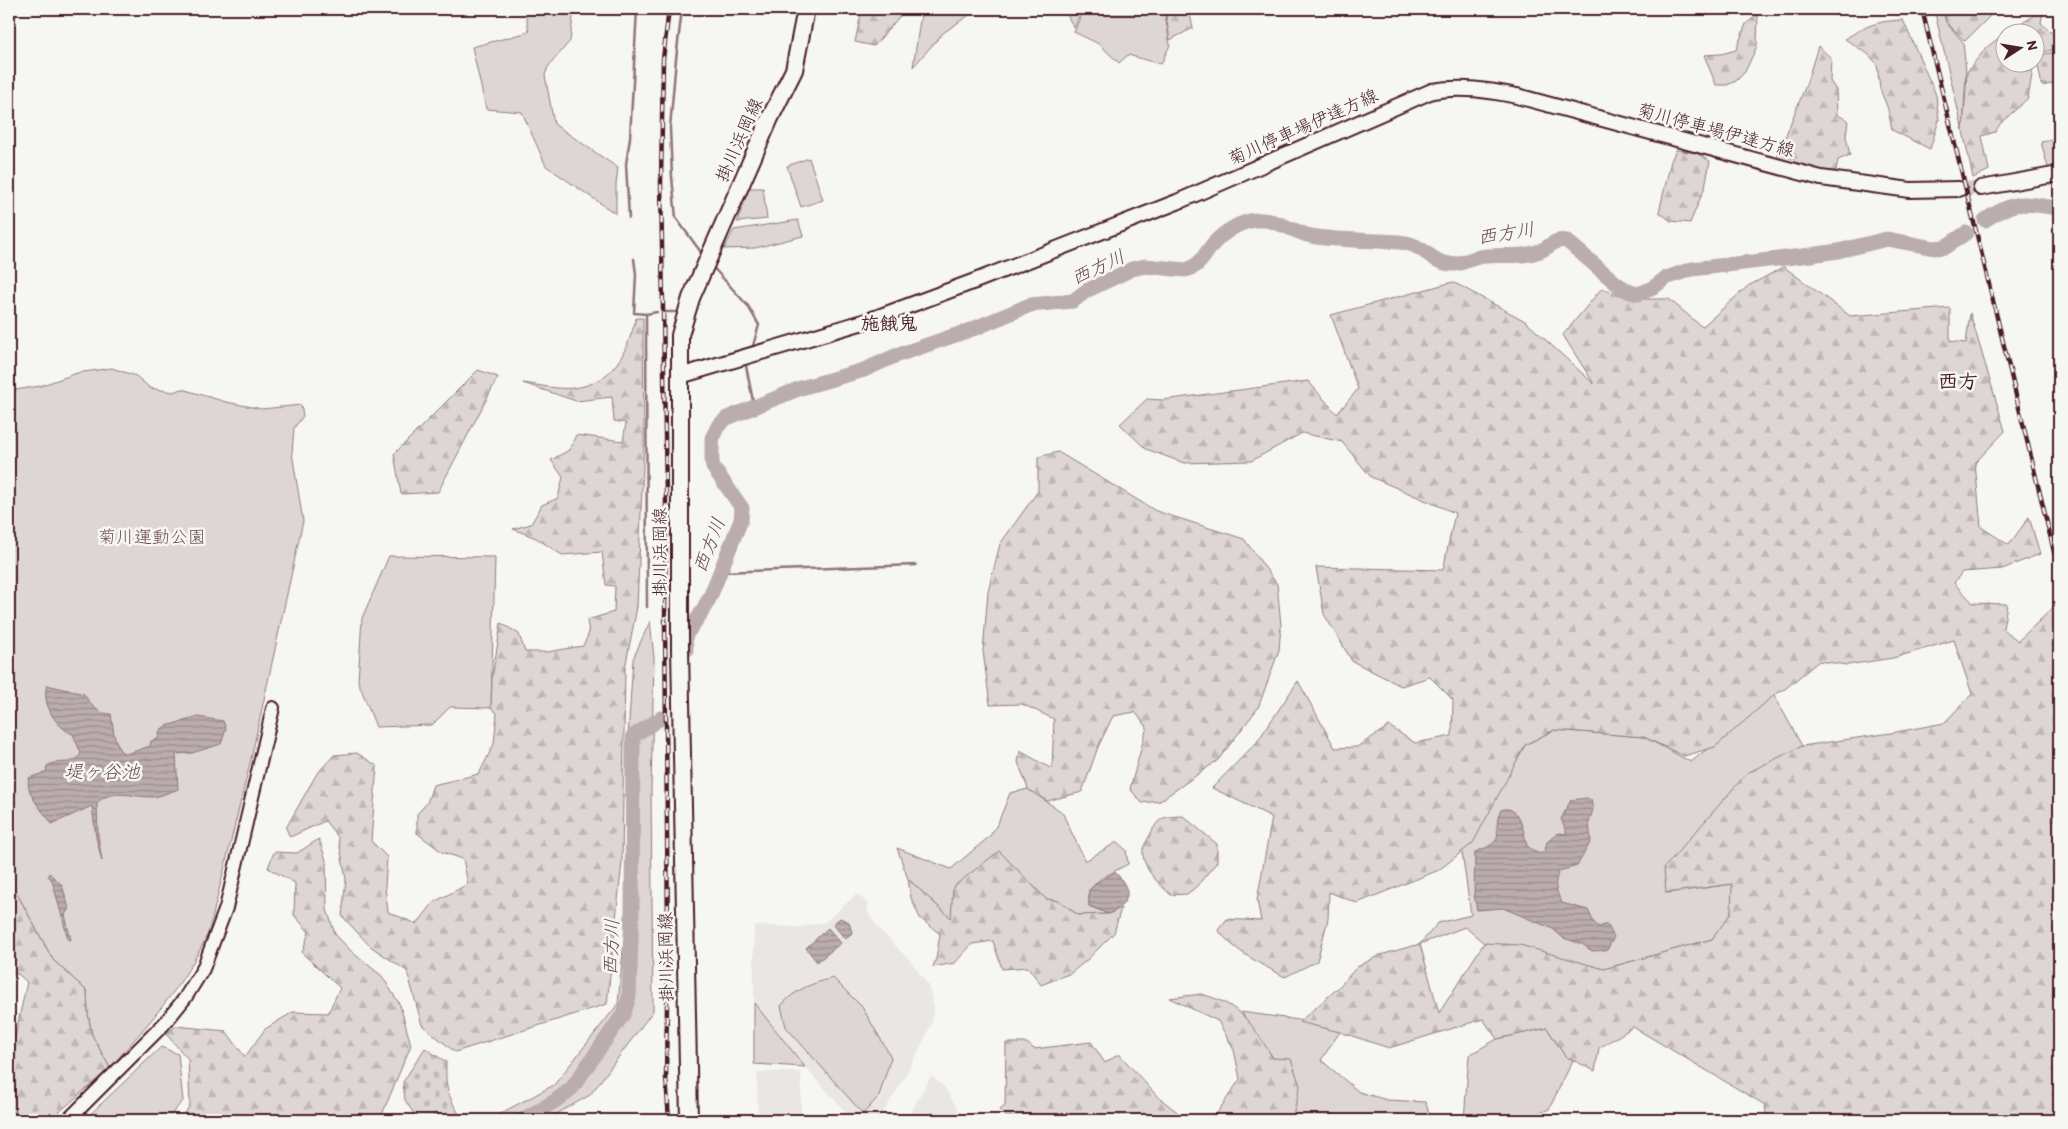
<svg xmlns="http://www.w3.org/2000/svg" width="2068" height="1129" viewBox="0 0 2068 1129" font-family="Itim,'Klee One',sans-serif">
  <style>
    .built { fill: #e9e6e3 }
    .green { fill: #ddd6d5; stroke: #947a80 }
    .forest { fill: url(#forest-firs); stroke: #947a80 }
    .cemetery { fill: url(#cemetery-stones); stroke: #947a80 }
    .water { fill: url(#water-rules); stroke: #8e747a }
    .lines { fill: none; stroke-linecap: round; stroke-linejoin: round }
    .stream { stroke: #8e747a; stroke-width: 2.5 }
    .river { stroke: #bbadae; stroke-width: 15 }
    .secondary-tunnel { stroke: #d4cbca; stroke-width: 14; stroke-dasharray: 14 7; stroke-linecap: butt }
    .tertiary-casing { stroke: #4a1f2b; stroke-width: 16 }
    .secondary-casing { stroke: #4a1f2b; stroke-width: 18 }
    .primary-casing { stroke: #4a1f2b; stroke-width: 20 }
    .tertiary { stroke: #f6f6f2; stroke-width: 12 }
    .secondary { stroke: #f6f6f2; stroke-width: 14 }
    .primary { stroke: #f6f6f2; stroke-width: 16 }
    .rail-casing { stroke: #4a1f2b; stroke-width: 4.5 }
    .rail { stroke: #f6f6f2; stroke-width: 2.5; stroke-dasharray: 8; stroke-linecap: butt }
    .labels { text-anchor: middle; dominant-baseline: central; stroke-width: 5; stroke-linejoin: round; paint-order: stroke }
    .street-label { font-size: 18px; fill: #4a1f2b; stroke: #f6f6f2 }
    .park-label { font-size: 18px; fill: #6f4d56; stroke: #f6f6f2 }
    .water-label { font-size: 19px; font-style: italic; fill: #6c4a52; stroke: #f6f6f2 }
    .neighbourhood-label { font-size: 19px; font-weight: bold; fill: #4a1f2b; stroke: #f6f6f2 }
    .quarter-label { font-size: 20px; font-weight: bold; fill: #4a1f2b; stroke: #f6f6f2 }
  </style>
  <defs>
    <pattern id="forest-firs" width="22" height="20" patternUnits="userSpaceOnUse" patternTransform="scale(1.25)"><rect width="22" height="20" fill="#ddd6d5"/><path d="M5 1l3.5 6h-7zM16 11l3.5 6h-7z" fill="#bfb7b7"/></pattern>
    <pattern id="cemetery-stones" width="16" height="16" patternUnits="userSpaceOnUse" patternTransform="scale(1.25)"><rect width="16" height="16" fill="#ddd6d5"/><path d="M2 7V4a2 2 0 0 1 4 0v3zM10 15v-3a2 2 0 0 1 4 0v3z" fill="#bfb7b7"/></pattern>
    <pattern id="water-rules" width="6" height="5" patternUnits="userSpaceOnUse" patternTransform="scale(1.25)"><rect width="6" height="5" fill="#bbadae"/><path d="M0 2.5h6" fill="none" stroke="#9a8c8e"/></pattern>
  </defs>
  <rect width="100%" height="100%" fill="#f6f6f2"/>
  <filter id="ink" filterUnits="userSpaceOnUse"><feTurbulence type="fractalNoise" baseFrequency=".02" numOctaves="2"/><feDisplacementMap in="SourceGraphic" scale="10" xChannelSelector="R" yChannelSelector="G"/><feConvolveMatrix kernelMatrix="1 2 1 2 8 2 1 2 1" color-interpolation-filters="sRGB"/></filter>
  <g filter="url(#ink)">
    <g class="built">
      <polygon points="857,894 867,903 869,915 876,925 912,963 928,985 934,1007 932,1022 925,1038 898,1089 878,1120 853,1120 805,1067 754,1064 754,926 800,927 825,922"/>
      <polygon points="757,1072 801,1072 801,1120 758,1120"/>
      <polygon points="931,1076 944,1087 962,1116 960,1120 907,1120"/>
    </g>
    <g class="green">
      <polygon points="525,9 574,9 570,41 548,67 545,75 554,124 618,168 616,184 616,214 546,166 522,112 486,109 472,47 529,32"/>
      <polygon points="930,9 978,9 943,33 913,67 921,14"/>
      <polygon points="1084,9 1164,9 1170,45 1161,64 1128,55 1119,63 1099,44 1074,32"/>
      <polygon points="1934,9 1943,9 1946,22 1963,42 1966,72 1963,131"/>
      <polygon points="2059,139 2059,169 2049,171 2041,142"/>
      <polygon points="809,158 823,200 801,207 787,166"/>
      <polygon points="749,188 763,188 767,219 737,222"/>
      <polygon points="798,220 803,236 755,248 724,249 734,230"/>
      <path d="M112,368L136,376L150,388L173,392L182,389L226,402L262,409L301,405L303,416L294,428L292,453L303,521L251,759L209,931C184,987 149,1022 110,1068L92,1035L88,1014L87,991L53,960L15,890H9V391L40,386L77,373Z"/>
      <polygon points="389,556 495,557 491,708 450,707 432,725 376,727 358,681 362,618"/>
      <polygon points="650,621 654,658 651,789 653,1011 590,1095 546,1120 488,1120 554,1085 618,1004 633,842 628,736 633,659"/>
      <polygon points="1774,695 1802,746 1736,786 1667,893 1733,884 1731,914 1712,939 1604,969 1484,943 1465,927 1420,944 1438,923 1471,915 1462,852 1525,745 1554,730 1644,737 1691,762"/>
      <polygon points="1028,789 1062,812 1085,861 1117,842 1126,850 1128,864 1100,879 1089,890 1089,906 1109,914 1078,915 1059,901 1046,899 999,851 951,918 908,879 897,848 951,869 990,836 998,823 1010,793"/>
      <path d="M833,978L862,1007L891,1057L879,1096L863,1114L786,1027L781,1006C795,989 813,983 833,978Z"/>
      <polygon points="754,1003 805,1067 754,1064"/>
      <polygon points="1241,1012 1306,1021 1340,1032 1321,1060 1359,1092 1387,1100 1425,1102 1432,1120 1290,1120 1273,1058"/>
      <polygon points="1547,1028 1565,1056 1573,1060 1549,1109 1525,1120 1464,1120 1469,1055 1497,1039"/>
      <polygon points="161,1047 178,1054 183,1101 166,1120 84,1120"/>
    </g>
    <g class="forest">
      <polygon points="862,9 906,9 874,46 855,42"/>
      <polygon points="1064,9 1082,9 1074,28"/>
      <polygon points="1165,9 1191,9 1189,10 1193,28 1170,40"/>
      <polygon points="1943,9 1997,9 1965,41 1946,22"/>
      <polygon points="2043,11 2041,23 2052,33 2059,32 2059,48 2036,54 2036,32 2006,32"/>
      <polygon points="1758,14 1757,46 1745,72 1736,81 1727,85 1716,85 1704,55 1721,54 1736,50 1746,24"/>
      <path d="M1903,20L1936,95L1939,120L1930,149L1892,130L1888,109L1880,89L1877,64L1868,54L1845,39C1867,25 1877,21 1903,20Z"/>
      <polygon points="2005,33 2006,62 2034,63 2028,98 2000,124 1995,132 1982,136 1989,170 1973,178 1963,131 1967,72 1986,48"/>
      <polygon points="1818,46 1831,58 1830,81 1836,90 1837,115 1848,120 1846,136 1850,155 1838,160 1835,177 1777,157 1806,85"/>
      <polygon points="1676,150 1696,153 1710,161 1705,187 1690,223 1671,221 1659,212 1671,161"/>
      <path d="M1784,267L1850,316L1950,308V341L1966,343L1970,313L2005,431L1975,463L1981,527L2009,545L2029,517L2040,554L2002,569L1962,572L1954,583L1973,603L2007,604L2003,629L2018,641L2057,604L2059,615V1120H1767L1765,1105L1633,1027L1599,1048L1595,1071L1565,1056L1547,1028L1497,1039L1483,1019L1389,1048L1340,1032L1299,1022L1337,989L1357,967L1380,955L1420,944L1439,1013L1484,943L1520,945L1604,969L1712,939L1731,913L1732,884L1666,893L1664,868L1747,773L1802,746L1891,733L1944,723L1972,694L1954,640L1893,658L1847,665L1819,661L1785,689L1774,695L1715,747L1684,756L1644,737L1554,730L1525,745L1473,843L1439,870L1357,903L1329,892L1328,919L1317,961L1285,977C1261,964 1235,952 1218,930L1227,919L1261,921L1257,900L1272,817L1212,788L1257,742L1298,681L1335,748L1357,747L1389,726L1415,743L1452,736L1453,700L1430,677L1401,686L1352,661L1324,614L1316,567L1443,570L1455,513L1371,477L1342,442L1302,433L1251,461L1184,463L1146,449L1120,424L1147,399L1163,400L1308,381L1337,414L1358,389L1331,315L1453,282L1525,321L1594,384L1563,335L1602,288L1632,299H1669L1702,327L1748,286Z"/>
      <path d="M636,318H643L644,442L637,607L625,668L622,862L607,1004L455,1052L422,1025L407,971L370,946L342,916L346,879L338,837L325,821L290,837L286,828L316,775L334,755L357,753L377,766L371,841L387,857L385,887L388,912L417,924L434,902L468,884L463,859L442,852L417,833V814L427,803L433,785L479,774L494,744L497,713L491,708L492,679L501,623L519,634L525,652H547L583,646L589,633L587,620L614,612L615,586L606,585L602,552L562,555L536,538L513,529L531,524L542,505L558,498L563,477L551,460L569,450L576,435L623,441L626,423L614,421L612,397L576,401L523,383C539,385 558,390 574,388C613,383 627,353 636,318Z"/>
      <polygon points="478,370 498,377 438,492 401,494 394,454"/>
      <polygon points="1058,452 1156,511 1244,539 1277,584 1281,625 1279,650 1258,708 1218,760 1160,801 1142,803 1130,789 1147,727 1135,712 1113,716 1098,747 1082,792 1047,801 1028,789 1018,762 1020,751 1052,769 1054,719 1022,704 990,705 983,651 988,592 1000,544 1038,491 1038,457"/>
      <path d="M1183,816L1217,844V862L1196,887L1187,894L1171,895C1159,884 1141,868 1143,849C1144,845 1148,839 1150,835C1159,816 1163,817 1183,816Z"/>
      <polygon points="319,839 326,860 327,909 335,934 353,953 382,976 400,1005 411,1045 381,1117 385,1120 181,1120 190,1105 188,1059 166,1034 176,1026 226,1031 245,1057 265,1029 293,1012 328,1013 340,988 302,953 309,932 294,915 295,883 268,868 274,852 297,853"/>
      <polygon points="999,851 1046,899 1059,901 1078,915 1109,914 1121,908 1114,933 1088,959 1071,973 1041,985 1028,967 1002,969 993,941 972,944 955,963 933,967 936,959 940,934 920,918 911,898 908,879 951,918 953,887"/>
      <polygon points="9,890 15,890 53,960 87,991 88,1014 92,1035 110,1068 50,1120 9,1120 9,1046 13,1046 27,982 18,974 9,973"/>
      <path d="M1201,994C1242,1005 1252,1024 1273,1058L1291,1059L1300,1086L1292,1120H1200L1213,1119L1240,1079L1234,1050L1218,1021L1169,998Z"/>
      <polygon points="1091,1042 1105,1063 1119,1054 1157,1096 1187,1120 1010,1120 1000,1110 1005,1106 1006,1043 1027,1043 1034,1049"/>
    </g>
    <g class="cemetery">
      <polygon points="2059,51 2059,82 2042,86 2036,56"/>
      <path d="M425,1048L446,1062C445,1089 448,1097 463,1120H418L405,1100L403,1082Z"/>
    </g>
    <g class="water">
      <path d="M47,685L84,694C91,705 97,714 111,714L114,735L120,751L126,754L150,746L151,741L158,739L160,730L166,726L198,717L223,721L226,729L221,744L192,753L176,754L178,789C170,792 159,797 151,797C133,797 111,788 97,803L98,836L102,861L96,837L92,806L52,824C44,812 24,793 29,778L46,772L47,766C59,758 74,768 81,753L73,734C56,728 41,703 47,685Z"/>
      <path d="M1587,798L1591,800L1593,809L1589,823L1591,841L1577,866L1559,871C1553,884 1556,891 1562,903L1588,910L1594,923L1599,927L1607,924L1614,937L1607,950L1592,951L1582,944L1563,938L1553,929L1503,908L1477,910L1474,894L1475,852C1512,839 1489,834 1501,810C1520,803 1524,833 1527,846L1539,854L1545,851L1547,842L1558,833L1567,834L1561,819L1571,800Z"/>
      <path d="M1115,872C1132,890 1132,902 1109,914L1089,906V890L1098,882Z"/>
      <polygon points="49,873 62,885 69,908 65,915 71,940 68,939 52,880 48,876"/>
      <polygon points="840,918 849,922 852,933 845,939 833,924"/>
      <polygon points="828,928 841,943 817,962 806,948"/>
    </g>
    <g class="lines">
      <g class="stream">
        <polyline points="682,9 676,59 670,128 672,177 676,218 703,255"/>
        <polyline points="629,218 626,164 630,138 637,9"/>
        <polyline points="634,259 636,274 634,313 646,314 647,607"/>
        <polyline points="711,265 748,306 759,325 752,349"/>
        <polyline points="664,312 679,312"/>
        <polyline points="646,314 657,312"/>
        <polyline points="747,361 746,366 754,406"/>
        <polyline points="721,572 916,565"/>
      </g>
      <g class="river">
        <path d="M1985,220C2019,198 2022,204 2059,208"/>
        <path d="M686,650L685,636L700,615L710,597L741,520L742,508L713,467L712,462V438L718,426L727,418L801,388L864,370L895,356L973,329L1030,305L1073,301L1086,291L1132,269L1145,266L1185,270C1201,267 1204,254 1214,243C1224,232 1241,221 1257,220C1275,218 1294,232 1311,236C1333,240 1357,240 1380,241C1390,242 1400,241 1410,244C1425,248 1433,263 1450,264C1460,265 1469,259 1479,257C1499,253 1520,259 1540,251C1550,247 1555,238 1567,241L1617,284L1630,292L1638,294L1651,289L1666,278L1692,269L1811,255L1838,251L1887,239L1934,248L1945,247L1966,233"/>
        <polyline points="522,1120 555,1101 572,1088 624,1013 629,996 632,911 633,736 661,718"/>
      </g>
      <polyline class="secondary-tunnel" points="1959,189 1981,188"/>
      <defs>
        <polyline id="tertiary" points="68,1120 164,1024 185,998 203,969 226,908 273,708"/>
        <g id="secondary">
          <polyline points="1981,188 2059,174"/>
          <path d="M680,376L870,320L975,281L1177,202L1432,91C1462,86 1487,90 1517,96L1821,178L1910,190L1959,189"/>
        </g>
        <polyline id="primary" points="689,1120 680,649 680,335 691,298 770,118 794,70 806,9"/>
      </defs>
      <use href="#tertiary" class="tertiary-casing"/>
      <use href="#secondary" class="secondary-casing"/>
      <use href="#primary" class="primary-casing"/>
      <use href="#tertiary" class="tertiary"/>
      <use href="#secondary" class="secondary"/>
      <use href="#primary" class="primary"/>
      <defs>
        <g id="rail">
          <polyline points="1922,9 2059,572"/>
          <polyline points="669,1120 666,1077 668,931 665,619 666,496 661,182 663,59 669,9"/>
        </g>
      </defs>
      <use href="#rail" class="rail-casing"/>
      <use href="#rail" class="rail"/>
    </g>
  </g>
  <g class="labels">
    <g class="street-label">
      <text transform="translate(1303 127) rotate(-24)">菊川停車場伊達方線</text>
      <text transform="translate(1716 130) rotate(15)">菊川停車場伊達方線</text>
      <text transform="translate(739 140) rotate(-66)">掛川浜岡線</text>
      <text transform="translate(660 552) rotate(-90)">掛川浜岡線</text>
      <text transform="translate(666 957) rotate(-91)">掛川浜岡線</text>
    </g>
    <g class="park-label">
      <text x="152" y="537">菊川運動公園</text>
    </g>
    <g class="water-label">
      <text transform="translate(1506 233) rotate(-9)">西方川</text>
      <text transform="translate(1098 267) rotate(-25)">西方川</text>
      <text transform="translate(709 545) rotate(-69)">西方川</text>
      <text x="102" y="771">堤ヶ谷池</text>
      <text transform="translate(611 947) rotate(-88)">西方川</text>
    </g>
    <g class="neighbourhood-label">
      <text x="889" y="323">施餓鬼</text>
    </g>
    <g class="quarter-label">
      <text x="1958" y="381">西方</text>
    </g>
  </g>
  <rect width="2068" height="1129" fill="none" stroke="#f6f6f2" stroke-width="30"/>
  <rect x="15" y="15" width="2038" height="1099" fill="none" stroke="#4a1f2b" stroke-width="2" filter="url(#ink)"/>
  <g transform="translate(2020 48) rotate(78)"><circle r="24" fill="#f6f6f2" stroke="#b1a0a2"/>
  <path d="M0-4L9 19L0 12L-9 19Z" fill="#4a1f2b"/>
  <text y="-8" font-size="14" font-weight="bold" text-anchor="middle" fill="#4a1f2b">N</text>
  </g>
</svg>
